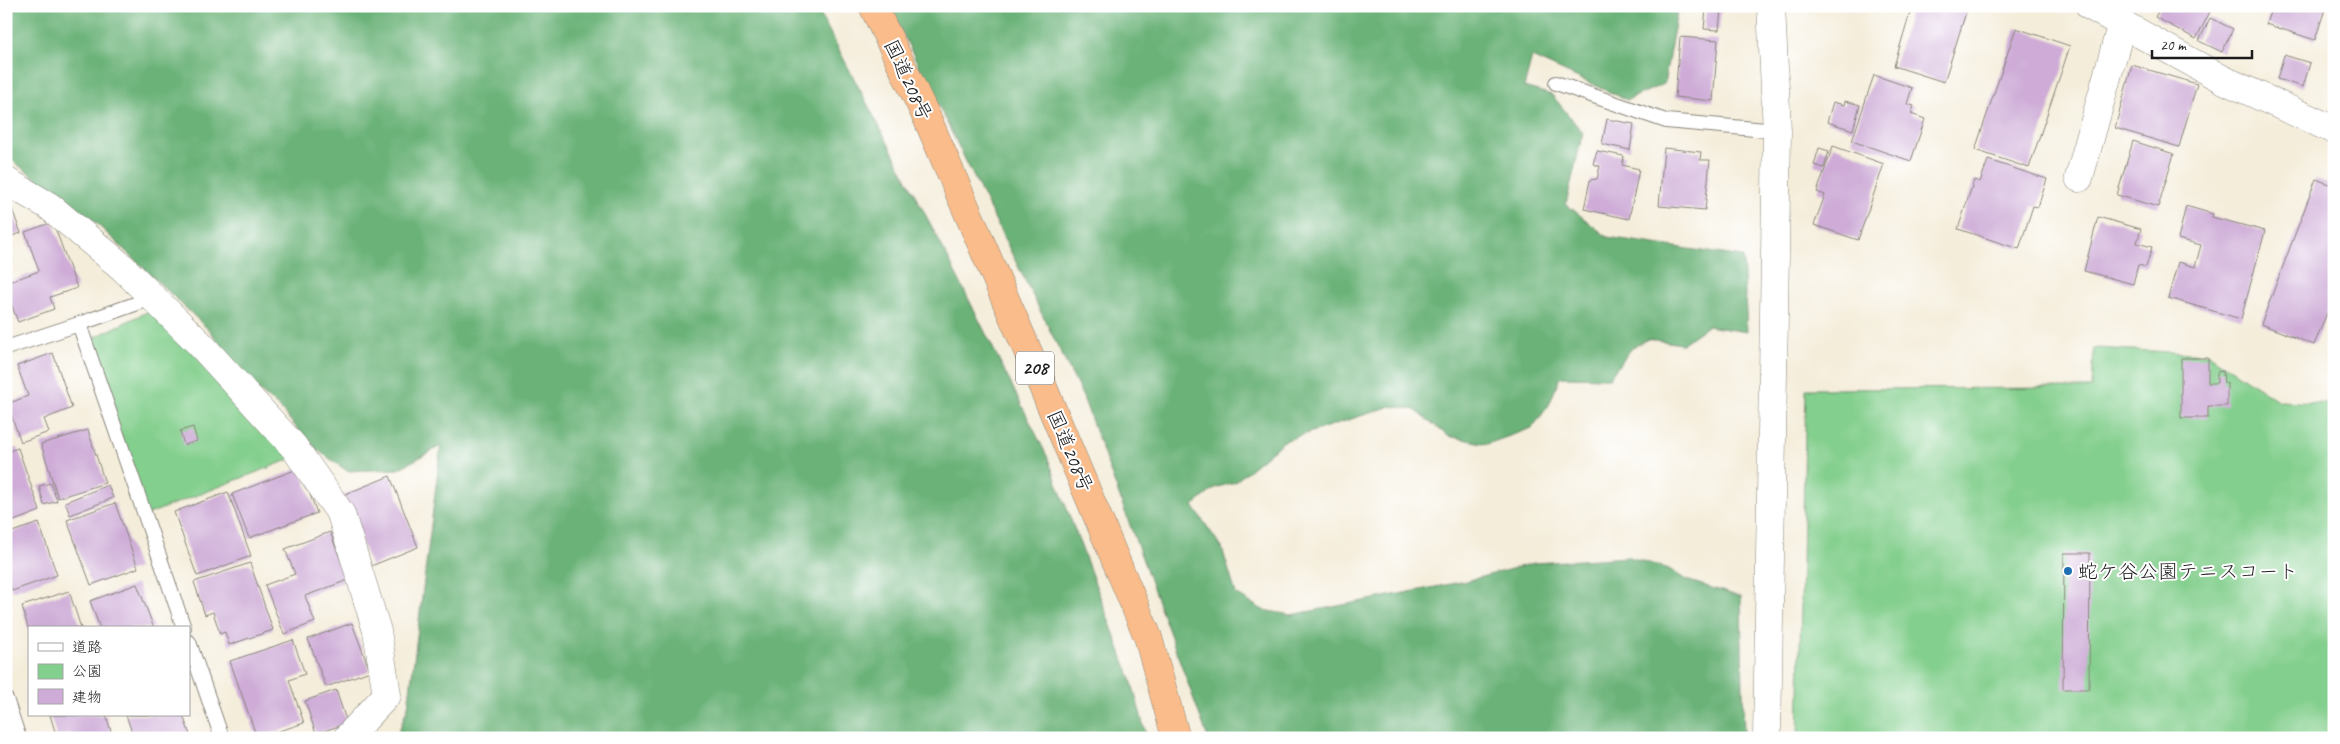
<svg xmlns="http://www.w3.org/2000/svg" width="2340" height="744" viewBox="0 0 2340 744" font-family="Caveat,'Klee One',sans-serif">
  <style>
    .green { fill: #83cf8d; stroke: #507654 }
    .forest { fill: #6ab278; stroke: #43674a }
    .building { fill: #ceacd7 }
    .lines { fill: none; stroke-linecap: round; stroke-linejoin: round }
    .service-casing { stroke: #88847b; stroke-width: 16 }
    .minor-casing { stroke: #88847b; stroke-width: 29 }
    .tertiary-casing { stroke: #88847b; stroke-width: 29 }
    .trunk-casing { stroke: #88847b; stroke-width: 29 }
    .service { stroke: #fff; stroke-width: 14 }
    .minor { stroke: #fff; stroke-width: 28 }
    .tertiary { stroke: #fff; stroke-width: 28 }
    .trunk { stroke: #f9bc8a; stroke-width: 28 }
    .poi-dot { fill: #1f6fb2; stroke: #fff; stroke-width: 2 }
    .labels { text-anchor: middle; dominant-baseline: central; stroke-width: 4; stroke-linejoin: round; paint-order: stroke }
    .shield { fill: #fff; stroke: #606060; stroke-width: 1 }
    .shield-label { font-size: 19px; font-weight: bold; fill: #1c1c1c }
    .street-label { font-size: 20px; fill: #1c1c1c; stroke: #fff }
    .poi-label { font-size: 20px; fill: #1c1c1c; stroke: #fff; text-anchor: start }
  </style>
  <rect width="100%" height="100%" fill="#fff"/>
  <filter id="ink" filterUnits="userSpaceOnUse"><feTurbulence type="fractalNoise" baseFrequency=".02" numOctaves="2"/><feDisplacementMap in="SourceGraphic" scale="10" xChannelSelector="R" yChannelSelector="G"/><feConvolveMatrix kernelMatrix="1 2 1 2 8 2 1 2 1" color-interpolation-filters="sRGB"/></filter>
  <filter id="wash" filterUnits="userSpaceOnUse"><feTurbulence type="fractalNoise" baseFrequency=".0096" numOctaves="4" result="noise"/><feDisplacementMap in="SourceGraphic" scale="20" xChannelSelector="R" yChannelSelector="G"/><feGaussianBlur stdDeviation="1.12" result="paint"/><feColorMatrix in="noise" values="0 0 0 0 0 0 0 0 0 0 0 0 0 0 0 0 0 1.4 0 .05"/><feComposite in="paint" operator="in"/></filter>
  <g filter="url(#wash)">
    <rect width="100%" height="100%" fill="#f4edda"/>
    <g class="green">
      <polygon points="151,310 296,457 146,515 91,345 93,338"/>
      <polygon points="2094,348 2208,354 2279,401 2334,404 2334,738 1798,738 1806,389 2092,388"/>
    </g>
    <g class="forest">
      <polygon points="6,6 816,6 944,250 1047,456 1131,679 1147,738 396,738 408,707 441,446 398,469 347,471 312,446 278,406 251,384 209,330 95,222 6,156"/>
      <polygon points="889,6 1678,6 1664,84 1627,100 1532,57 1524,87 1552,95 1583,133 1566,204 1607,237 1743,257 1747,332 1707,326 1682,344 1648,339 1632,348 1609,378 1560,377 1549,405 1532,428 1487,444 1448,436 1415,410 1391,406 1284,441 1235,482 1215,488 1193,506 1222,548 1236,594 1263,610 1291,615 1466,581 1534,563 1629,557 1669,569 1686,580 1741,597 1744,738 1208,738 1083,397"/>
    </g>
    <g id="blocks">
      <g class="building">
        <polygon points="1912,6 1968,6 1944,82 1894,66"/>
        <polygon points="2161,6 2210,6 2212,8 2196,39 2155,17"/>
        <polygon points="2272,6 2326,6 2315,40 2266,24"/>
        <polygon points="1706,8 1721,10 1719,30 1704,29"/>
        <polygon points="2210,18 2233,29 2222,52 2199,41"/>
        <polygon points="2016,28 2070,46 2029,168 1975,150"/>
        <polygon points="1680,37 1718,40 1713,101 1675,97"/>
        <polygon points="2284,55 2310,63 2303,87 2277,79"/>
        <polygon points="2132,65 2197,84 2179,147 2115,128"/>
        <polygon points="1874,75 1912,88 1907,104 1914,106 1911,114 1925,119 1911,161 1852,141"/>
        <polygon points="1845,101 1860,105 1853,130 1827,122 1833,102 1844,105"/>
        <polygon points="1607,119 1634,124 1630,150 1602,144"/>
        <polygon points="2133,141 2174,154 2158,207 2117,195"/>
        <polygon points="1833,146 1884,164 1858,240 1814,225 1825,195 1817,192"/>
        <polygon points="1664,148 1701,152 1700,160 1710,160 1705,210 1659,206"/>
        <polygon points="1819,148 1829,151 1824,168 1814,165"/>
        <polygon points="1597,151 1624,156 1622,165 1639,169 1629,219 1584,209 1590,180 1597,179 1600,166 1593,164"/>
        <polygon points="1988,160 2047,179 2038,207 2033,206 2019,249 1958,229 1974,180 1980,182"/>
        <polygon points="2316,179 2334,186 2334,296 2314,345 2261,324"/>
        <polygon points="6,193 21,233 6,238"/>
        <polygon points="2186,206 2213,214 2212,217 2265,231 2241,319 2168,298 2178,262 2195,267 2201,245 2178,239"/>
        <polygon points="2098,217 2141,229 2137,243 2152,247 2146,267 2138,265 2133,284 2084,271"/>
        <polygon points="53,222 77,288 50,297 54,309 18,322 6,291 6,283 39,271 25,232"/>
        <polygon points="53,353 72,408 44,419 49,432 21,442 7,404 28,396 17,366"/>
        <polygon points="2181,358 2208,358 2208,383 2217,383 2217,372 2223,371 2224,383 2227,383 2227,406 2208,406 2208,418 2181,418"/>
        <polygon points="193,427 197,441 184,445 180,431"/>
        <polygon points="88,430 105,483 58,498 41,444"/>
        <polygon points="6,434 11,447 6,449"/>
        <polygon points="18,448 40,511 6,524 6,452"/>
        <polygon points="300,468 317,513 249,538 232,494"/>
        <polygon points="390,476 418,547 371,566 343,495"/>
        <polygon points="51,483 57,501 44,505 39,486"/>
        <polygon points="108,485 113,498 70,515 65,502"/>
        <polygon points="228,492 251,556 197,576 174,512"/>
        <polygon points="115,503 138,568 91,585 67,520"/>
        <polygon points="39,523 57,575 12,591 6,573 6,534"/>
        <polygon points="330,532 348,580 305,596 315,622 284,634 265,585 295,574 285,549"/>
        <polygon points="2064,553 2090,553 2089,689 2063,689"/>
        <polygon points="250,563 273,630 229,645 225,632 220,634 213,612 205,615 194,582"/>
        <polygon points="137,584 154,628 100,628 90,601"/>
        <polygon points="69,591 81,628 28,628 22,606"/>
        <polygon points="352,623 370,671 326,687 308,639"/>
        <polygon points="293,640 305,674 289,680 304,723 257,738 230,661"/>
        <polygon points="336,690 347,723 316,734 305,701"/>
        <polygon points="50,715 106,715 113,738 72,738 70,733 57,738"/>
        <polygon points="126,715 183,715 191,738 134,738"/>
      </g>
    </g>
  </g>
  <g filter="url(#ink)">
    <use href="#blocks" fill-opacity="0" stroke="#88847b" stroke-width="1"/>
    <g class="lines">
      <defs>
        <g id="service">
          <polyline points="1556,83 1666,121 1777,131"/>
          <polyline points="152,298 79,324 184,628"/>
          <polyline points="6,348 79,324"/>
          <polyline points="189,642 222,738"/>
          <polyline points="6,699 19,738"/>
        </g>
        <g id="minor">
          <polyline points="2090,6 2222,79 2334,130"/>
          <polyline points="2079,178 2122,23"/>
          <polyline points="6,181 49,206 122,267 201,345 294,447 341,514 377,631 387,695 347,738"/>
        </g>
        <polyline id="tertiary" points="1767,738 1777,131 1771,6"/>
        <polyline id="trunk" points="873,6 927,118 1032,361 1148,637 1176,738"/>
      </defs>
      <use href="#service" class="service-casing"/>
      <use href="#minor" class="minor-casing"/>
      <use href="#tertiary" class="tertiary-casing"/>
      <use href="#trunk" class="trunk-casing"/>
      <use href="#service" class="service"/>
      <use href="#minor" class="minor"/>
      <use href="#tertiary" class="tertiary"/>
      <use href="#trunk" class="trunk"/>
    </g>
  </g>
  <circle class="poi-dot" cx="2068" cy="571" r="5"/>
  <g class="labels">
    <rect class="shield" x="1016" y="351.5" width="38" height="33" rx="4"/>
    <g class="shield-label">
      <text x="1035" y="368">208</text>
    </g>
    <g class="street-label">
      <text transform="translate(908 80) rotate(65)">国道208号</text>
      <text transform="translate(1070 451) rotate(67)">国道208号</text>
    </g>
    <g class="poi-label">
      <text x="2078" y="571">蛇ケ谷公園テニスコート</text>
    </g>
  </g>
  <rect width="2340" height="744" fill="none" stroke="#fff" stroke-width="25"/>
  <rect x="28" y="626" width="162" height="90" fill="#ffffff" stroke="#a4a4a4"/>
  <rect x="38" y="643" width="25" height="8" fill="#ffffff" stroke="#a4a4a4"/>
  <text x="72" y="652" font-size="15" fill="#1c1c1c">道路</text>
  <rect x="38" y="664" width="25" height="15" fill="#83cf8d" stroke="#a4a4a4"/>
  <text x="72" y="676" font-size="15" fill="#1c1c1c">公園</text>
  <rect x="38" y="689" width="25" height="15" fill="#ceacd7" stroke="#a4a4a4"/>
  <text x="72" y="702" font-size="15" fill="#1c1c1c">建物</text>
  <path d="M2152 50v8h100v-8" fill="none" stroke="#1c1c1c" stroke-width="2.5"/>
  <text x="2160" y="50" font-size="15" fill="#1c1c1c" stroke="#ffffff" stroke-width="4" paint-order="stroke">20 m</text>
</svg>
